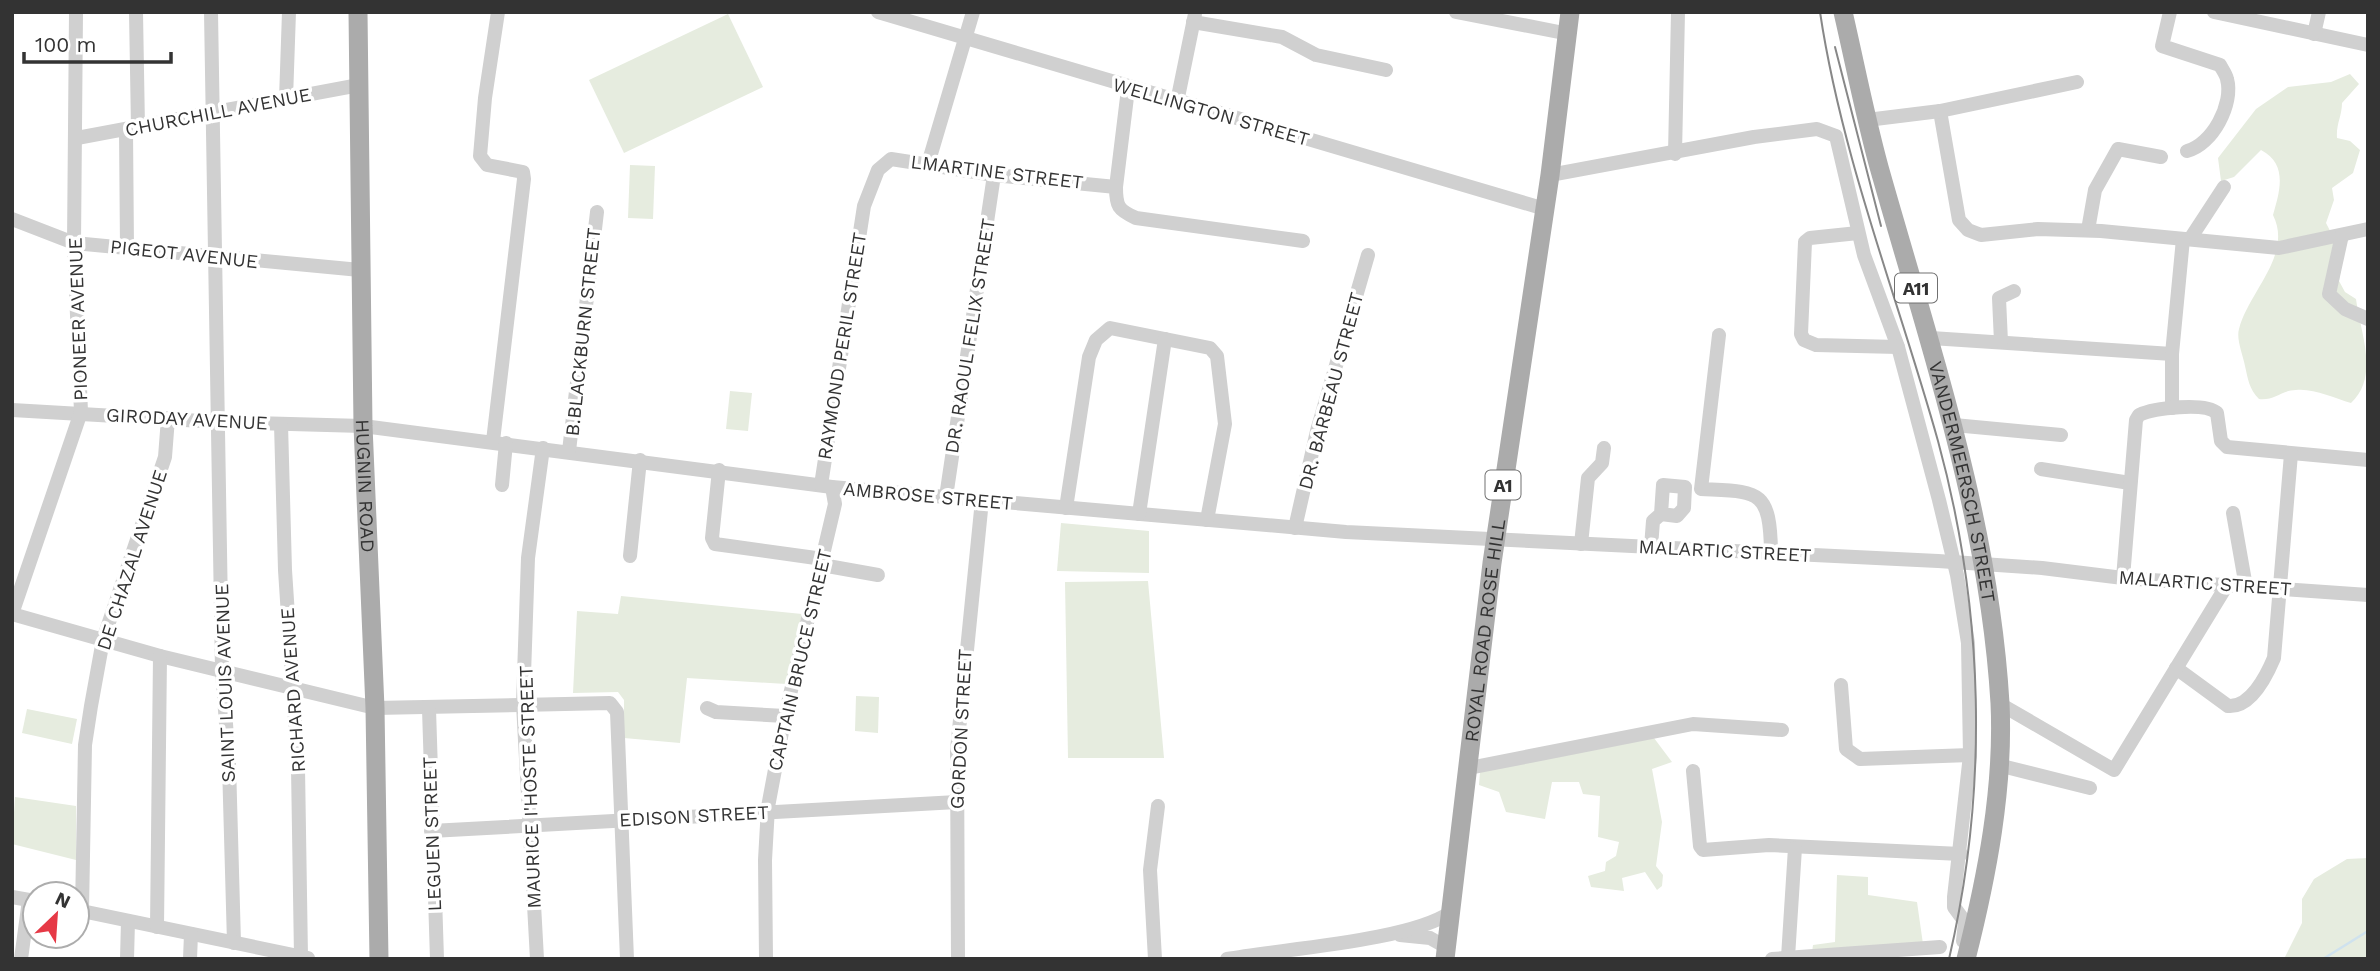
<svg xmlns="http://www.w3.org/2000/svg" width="2380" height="971" viewBox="0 0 2380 971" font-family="'Work Sans',sans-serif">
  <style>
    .green { fill: #e6ecdf }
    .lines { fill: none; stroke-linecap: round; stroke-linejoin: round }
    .stream { stroke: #cfe2ee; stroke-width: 2.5 }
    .minor { stroke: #d0d0d0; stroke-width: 14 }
    .major { stroke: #ababab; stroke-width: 19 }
    .tram { stroke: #888; stroke-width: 2 }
    .labels { text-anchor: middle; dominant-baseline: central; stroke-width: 7; stroke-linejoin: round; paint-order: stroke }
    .shield { fill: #fff; stroke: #707070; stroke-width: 2 }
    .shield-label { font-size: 18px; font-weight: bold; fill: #333 }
    .street-label { font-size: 19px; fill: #333; stroke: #fff }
  </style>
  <rect width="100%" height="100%" fill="#fff"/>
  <g class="green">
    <polygon points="728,14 763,87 624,153 589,80"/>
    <path d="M2350,74L2359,84L2342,103C2342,116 2336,124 2337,138L2350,141L2360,150L2353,173L2332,188L2334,200L2326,223L2343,256L2339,281L2345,292L2356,299C2360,332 2380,376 2351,403C2334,398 2313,388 2296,390C2282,390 2274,401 2259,399C2249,389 2248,379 2245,366C2243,355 2236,339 2239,329C2249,291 2293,255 2273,215C2280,191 2288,164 2261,150L2234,177L2221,181L2218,158L2256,109L2288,87L2331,82Z"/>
    <polygon points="630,165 655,166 653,219 628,218"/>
    <polygon points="730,391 752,393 748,431 726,429"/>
    <polygon points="1061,523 1149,531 1149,573 1057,571"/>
    <polygon points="1148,581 1164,758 1068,758 1065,582"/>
    <polygon points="621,596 802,614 786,684 687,678 680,743 624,738 624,700 618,692 573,693 577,611 618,614"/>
    <polygon points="856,696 879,697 878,733 855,731"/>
    <polygon points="27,709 77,719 72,744 22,733"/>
    <polygon points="1654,738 1672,762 1652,769 1662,822 1656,866 1663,875 1662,886 1657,890 1645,872 1622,878 1624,891 1591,887 1588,876 1605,871 1606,862 1616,856 1619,842 1598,837 1600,796 1583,794 1579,782 1552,782 1545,819 1506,812 1499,792 1479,785 1480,772"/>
    <polygon points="15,797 76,806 76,860 12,844"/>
    <polygon points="2368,858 2368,959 2284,959 2302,923 2302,899 2314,879 2347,859"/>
    <polygon points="1837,875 1868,877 1868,895 1917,902 1923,944 1812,952 1813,945 1835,942"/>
  </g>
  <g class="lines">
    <polyline class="stream" points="2323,959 2368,931"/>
    <g class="minor">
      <polyline points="136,12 138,128"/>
      <polyline points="211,12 222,670 229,764 234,943"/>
      <polyline points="878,12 1545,209"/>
      <polyline points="1456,12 1569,34"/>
      <path d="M2170,12L2162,46L2220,65C2222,69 2226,74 2227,79C2234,104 2212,145 2187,151"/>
      <polyline points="2214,12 2368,45"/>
      <polyline points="1193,22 1282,37 1316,55 1386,70"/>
      <polyline points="2314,34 2319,12"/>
      <path d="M1128,89L1116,187C1116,206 1118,210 1136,218L1303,241"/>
      <polyline points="286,99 289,12"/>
      <polyline points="1177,102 1195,14"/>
      <polyline points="1940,111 1959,220 1968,230 1981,235 2038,229 2101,231 2279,248 2368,229"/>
      <polyline points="1867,120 1940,111 2077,82"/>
      <polyline points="126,130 127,249"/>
      <polyline points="77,138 359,85"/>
      <polyline points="1675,154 1678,12"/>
      <polyline points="928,164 973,12"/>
      <polyline points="1550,175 1754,137 1817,129 1836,136 1864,255 1898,347 1939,500 1957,575 1968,643 1970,755 1954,897 1954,907 1965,922 1963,941"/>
      <polyline points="12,219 74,243 360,270"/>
      <polyline points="2088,230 2095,190 2118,149 2161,157"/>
      <polyline points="1858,233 1810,238 1805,242 1801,334 1804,340 1816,345 1898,347"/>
      <polyline points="2342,235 2329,294 2345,309 2368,319"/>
      <polyline points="2190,239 2224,187"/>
      <path d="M1719,335L1701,489C1758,492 1770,488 1771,552"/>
      <polyline points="1931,338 2172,354"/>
      <polyline points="2001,342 1999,298 2014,291"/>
      <polyline points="2172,408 2172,354 2183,239"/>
      <polyline points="12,410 219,422 363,426 832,487 1346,532 1938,561 2042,568 2123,578 2368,595"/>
      <polyline points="281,424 285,570 298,768 301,957"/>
      <polyline points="1954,425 2061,435"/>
      <polyline points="493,441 524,179 523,172 487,165 480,156 485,98 498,12"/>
      <polyline points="569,451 597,212"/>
      <polyline points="2041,469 2130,483"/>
      <polyline points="719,470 712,538 715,544 823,559"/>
      <polyline points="502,485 506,443"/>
      <polyline points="821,485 864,206 878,170 891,159 994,175 1116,187"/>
      <polyline points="946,497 994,175"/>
      <polyline points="1066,508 1089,357 1096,340 1110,328 1210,348 1217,356 1225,424 1207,520"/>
      <polyline points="2233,513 2246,587"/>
      <polyline points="1139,514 1165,339"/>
      <polyline points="1295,528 1317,431 1368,255"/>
      <polyline points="1581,544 1588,478 1602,463 1604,448"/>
      <polyline points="1651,547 1653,521 1661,514 1677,516 1684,508 1685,487 1663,485 1661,514"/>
      <polyline points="630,556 640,460"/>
      <polyline points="822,565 878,575"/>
      <path d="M2123,578L2136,420L2139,415C2154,408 2205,402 2217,413L2221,441L2227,447L2368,460"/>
      <polyline points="12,614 160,656 375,708 610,703 617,712 627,959"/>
      <polyline points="12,614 81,412 74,243 76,12"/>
      <path d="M2176,668L2228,706C2250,708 2266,677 2274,658L2291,454"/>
      <polyline points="1841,685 1846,749 1860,759 1970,755"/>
      <polyline points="2000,704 2114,770 2227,585"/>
      <polyline points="707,708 716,712 785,716"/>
      <polyline points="429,709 437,959"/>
      <polyline points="1998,765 2090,788"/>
      <polyline points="1469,768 1693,724 1782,730"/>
      <polyline points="1693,771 1700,846 1703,850 1769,845 1961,854"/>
      <polyline points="431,831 957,802"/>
      <polyline points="12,897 35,901"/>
      <polyline points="77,910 308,958"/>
      <polyline points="82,911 85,745 91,706 103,640 165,457 168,418"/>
      <polyline points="157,927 160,656"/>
      <polyline points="1400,935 1430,938 1446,947"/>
      <polyline points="1788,957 1795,848"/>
      <polyline points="21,959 29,900"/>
      <polyline points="127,959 128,921"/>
      <polyline points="190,959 191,934"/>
      <polyline points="537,959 523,704 528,558 543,448"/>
      <polyline points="766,959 765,860 768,807 785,716 835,504 832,487"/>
      <polyline points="958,959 957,750 982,500"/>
      <polyline points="1155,959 1150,870 1158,806"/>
      <path d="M1227,959C1282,949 1410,941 1451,912"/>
      <polyline points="1772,959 1940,947"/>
    </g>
    <g class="major">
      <path id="s1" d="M358,12L363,426L375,708L379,959"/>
      <path id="s2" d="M1843,12C1855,64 1865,116 1879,167C1929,344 1989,518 2000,703C2004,788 1987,876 1966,959"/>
      <path id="s3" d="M1445,959L1492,563L1550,175L1570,12"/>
    </g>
    <g class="tram">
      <path d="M1820,12C1842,159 1898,298 1938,441C1984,609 1989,788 1949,959"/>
      <polyline points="1835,47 1881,226"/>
    </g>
  </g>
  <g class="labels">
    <g class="shield">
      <rect x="1895" y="273.5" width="42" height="29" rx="5"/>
      <rect x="1485.5" y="470.5" width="35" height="29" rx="5"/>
    </g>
    <g class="shield-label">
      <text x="1916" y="288">A11</text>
      <text x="1503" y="485">A1</text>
    </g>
    <g class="street-label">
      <text transform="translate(218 112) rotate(-11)">CHURCHILL AVENUE</text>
      <text transform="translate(1211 112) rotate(16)">WELLINGTON STREET</text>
      <text transform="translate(997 172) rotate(7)">LMARTINE STREET</text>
      <text transform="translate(184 254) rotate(6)">PIGEOT AVENUE</text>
      <text transform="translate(78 319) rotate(-92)">PIONEER AVENUE</text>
      <text transform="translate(583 332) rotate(-84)">B.BLACKBURN STREET</text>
      <text transform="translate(970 336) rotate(-81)">DR. RAOUL FELIX STREET</text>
      <text transform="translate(842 346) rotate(-81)">RAYMOND PERIL STREET</text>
      <text transform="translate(1331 391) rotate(-75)">DR. BARBEAU STREET</text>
      <text transform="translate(187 419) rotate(3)">GIRODAY AVENUE</text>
      <text stroke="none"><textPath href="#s2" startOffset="485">VANDERMEERSCH STREET</textPath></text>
      <text stroke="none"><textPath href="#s1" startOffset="474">HUGNIN ROAD</textPath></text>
      <text transform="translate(928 496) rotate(5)">AMBROSE STREET</text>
      <text transform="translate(1725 551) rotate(3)">MALARTIC STREET</text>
      <text transform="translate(132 560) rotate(-72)">DE CHAZAL AVENUE</text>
      <text transform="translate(2205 583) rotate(4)">MALARTIC STREET</text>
      <text stroke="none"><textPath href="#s3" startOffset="331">ROYAL ROAD ROSE HILL</textPath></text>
      <text transform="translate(800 660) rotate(-77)">CAPTAIN BRUCE STREET</text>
      <text transform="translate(225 683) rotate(-92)">SAINT LOUIS AVENUE</text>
      <text transform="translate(293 690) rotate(-94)">RICHARD AVENUE</text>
      <text transform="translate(961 729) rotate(-87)">GORDON STREET</text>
      <text transform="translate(530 787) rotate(-92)">MAURICE I'HOSTE STREET</text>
      <text transform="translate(694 816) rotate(-3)">EDISON STREET</text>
      <text transform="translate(432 834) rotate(-92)">LEGUEN STREET</text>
    </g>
  </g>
  <rect width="2380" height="971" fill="none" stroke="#333333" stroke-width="28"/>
  <g transform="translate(56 915) rotate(25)"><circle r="33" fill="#ffffff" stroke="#adadad" stroke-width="2"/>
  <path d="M0-5L12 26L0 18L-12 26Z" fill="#e63946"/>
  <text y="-10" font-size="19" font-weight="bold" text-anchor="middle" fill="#333333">N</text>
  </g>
  <path d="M24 52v10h147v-10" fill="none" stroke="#333333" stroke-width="3.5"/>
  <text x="35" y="52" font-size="21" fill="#333333" stroke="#ffffff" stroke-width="5" paint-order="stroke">100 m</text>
</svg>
